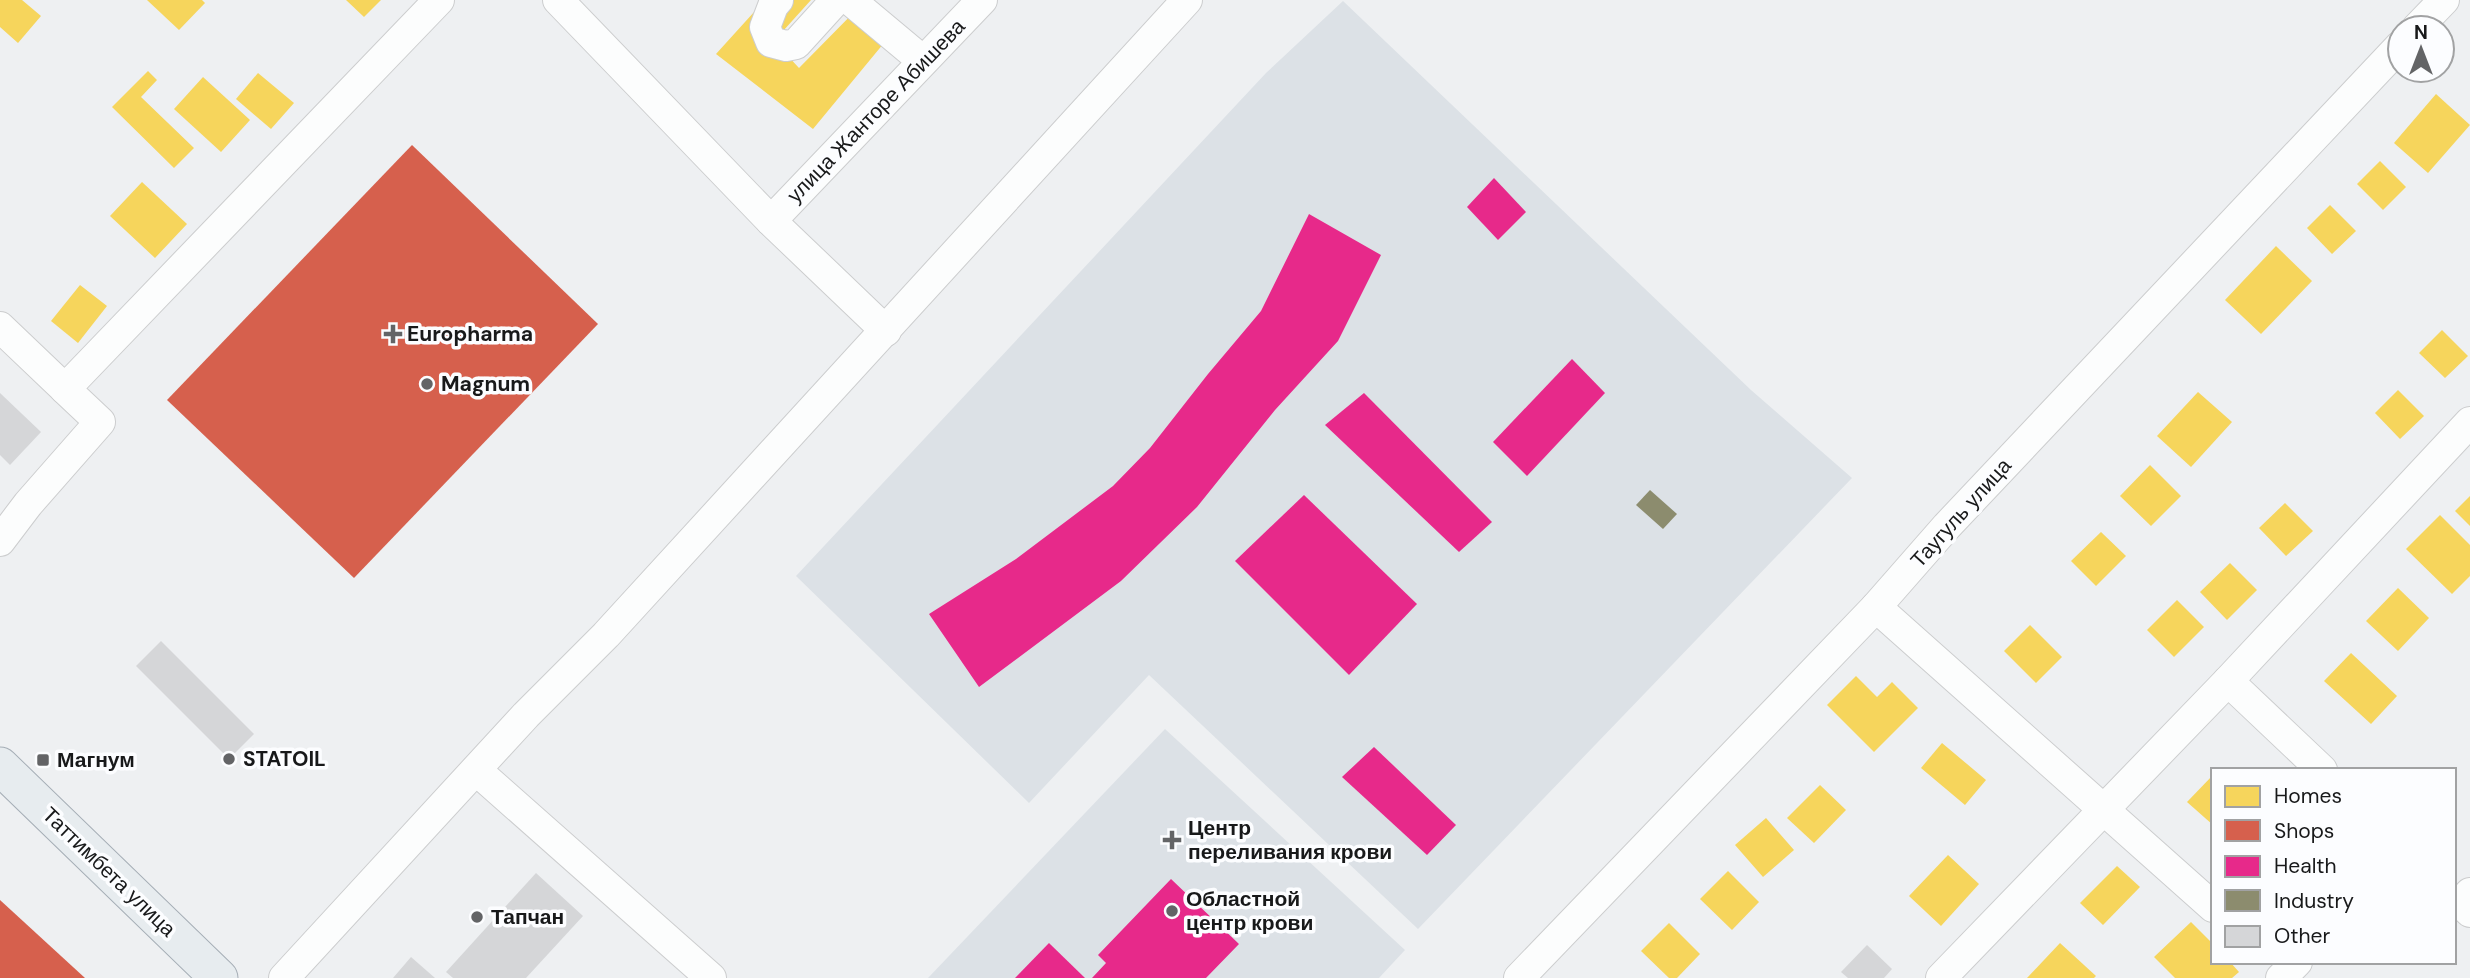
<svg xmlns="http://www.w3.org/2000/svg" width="2470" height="978" viewBox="0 0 2470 978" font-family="'DM Sans',sans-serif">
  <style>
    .built { fill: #dce1e6 }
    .homes { fill: #f6d55c }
    .shops { fill: #d6604d }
    .health { fill: #e7298a }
    .industry { fill: #8c8c6e }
    .building { fill: #d5d6d8 }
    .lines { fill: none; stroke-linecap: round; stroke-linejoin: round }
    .minor-casing { stroke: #cccdce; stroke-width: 32 }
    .major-casing { stroke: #a6aeb6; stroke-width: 39 }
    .minor { stroke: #fcfdfd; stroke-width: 30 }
    .major { stroke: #e7ecef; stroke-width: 37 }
    .poi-dot { fill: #636466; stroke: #fcfdff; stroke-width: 2.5 }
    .labels { text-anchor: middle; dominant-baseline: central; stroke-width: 7; stroke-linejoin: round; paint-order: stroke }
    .street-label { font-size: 21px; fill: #18191a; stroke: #fcfdff }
    .poi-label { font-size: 21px; font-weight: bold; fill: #18191a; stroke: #fcfdff; text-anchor: start }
  </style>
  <rect width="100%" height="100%" fill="#eef0f2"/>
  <g class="built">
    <polygon points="1343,1 1751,390 1852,478 1418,929 1149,675 1029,803 796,576 1266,73"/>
    <polygon points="1165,729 1405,950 1379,978 928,978"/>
  </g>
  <g class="homes">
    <polygon points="0,0 22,0 41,16 18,43 0,27"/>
    <polygon points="147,0 202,0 205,3 179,30"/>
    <polygon points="346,0 381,0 364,17"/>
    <polygon points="765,0 811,0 774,41 799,68 866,0 898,26 813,129 716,54"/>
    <polygon points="148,71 157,80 141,97 194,148 174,168 112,107"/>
    <polygon points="258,73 294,103 271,129 236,99"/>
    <polygon points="203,77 250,120 221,152 174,109"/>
    <polygon points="2436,94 2470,125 2428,173 2394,143"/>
    <polygon points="2380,161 2406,187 2383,210 2357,184"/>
    <polygon points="142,182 187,224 155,258 110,216"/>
    <polygon points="2330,205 2356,231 2332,254 2307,228"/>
    <polygon points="2276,246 2312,281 2261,334 2225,300"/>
    <polygon points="80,285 107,306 78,343 51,321"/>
    <polygon points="2442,330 2468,356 2445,378 2419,353"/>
    <polygon points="2398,390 2424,416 2400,439 2375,413"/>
    <polygon points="2198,392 2232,422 2191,467 2157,436"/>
    <polygon points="2150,465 2181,496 2151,526 2120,496"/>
    <polygon points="2470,496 2470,526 2455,511"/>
    <polygon points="2285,503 2313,531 2286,556 2259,528"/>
    <polygon points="2440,515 2470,545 2470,576 2452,594 2406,549"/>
    <polygon points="2101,532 2126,556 2096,586 2071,561"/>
    <polygon points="2230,563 2257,590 2227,620 2200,592"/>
    <polygon points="2398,588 2429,618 2398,651 2366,621"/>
    <polygon points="2177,600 2204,627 2174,657 2147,630"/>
    <polygon points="2030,625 2062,657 2036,683 2004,651"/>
    <polygon points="2351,653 2397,696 2371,724 2324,681"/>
    <polygon points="1856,676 1877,697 1892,682 1918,708 1874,752 1827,705"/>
    <polygon points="1942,743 1986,780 1965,805 1921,768"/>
    <polygon points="2213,775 2213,825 2187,802"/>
    <polygon points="1820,785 1846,810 1814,843 1787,818"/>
    <polygon points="1766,818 1794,850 1763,877 1735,845"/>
    <polygon points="1948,855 1979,884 1941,926 1909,896"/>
    <polygon points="2117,866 2140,887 2103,925 2080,903"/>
    <polygon points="1728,871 1759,902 1732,930 1700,899"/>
    <polygon points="2191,922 2213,944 2213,962 2230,962 2239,972 2232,978 2175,978 2154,957"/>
    <polygon points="1669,923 1700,954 1677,978 1669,978 1641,951"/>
    <polygon points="2060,943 2096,976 2094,978 2027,978"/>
  </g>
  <g class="shops">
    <polygon points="412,145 598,324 354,578 167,400"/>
    <polygon points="0,900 85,978 0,978"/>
  </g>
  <g class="health">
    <polygon points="1494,178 1526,212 1498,240 1467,207"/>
    <polygon points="1309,214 1381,255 1338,341 1275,410 1197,507 1121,581 979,687 929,614 1016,559 1113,486 1150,448 1208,374 1261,311"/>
    <polygon points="1572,359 1605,393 1527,476 1493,442"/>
    <polygon points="1364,393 1492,522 1459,552 1325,425"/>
    <polygon points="1304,495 1417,604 1349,675 1235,561"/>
    <polygon points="1374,747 1456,825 1427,855 1342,777"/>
    <polygon points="1171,879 1239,944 1206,978 1092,978 1106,963 1098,955"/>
    <polygon points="1049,943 1085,978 1015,978"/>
  </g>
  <polygon class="industry" points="1650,490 1677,514 1663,529 1636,505"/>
  <g class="building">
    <polygon points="0,393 41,432 10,465 0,455"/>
    <polygon points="161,641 254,734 229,759 136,666"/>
    <polygon points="536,873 583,916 526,978 453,978 446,972"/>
    <polygon points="1867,945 1892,969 1884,978 1848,978 1841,972"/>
    <polygon points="411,957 435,978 393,978"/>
  </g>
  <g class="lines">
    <defs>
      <g id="minor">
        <polyline points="558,0 771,221 886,331"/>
        <polyline points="778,0 773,6 765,27 771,42 786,46 796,44 836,0"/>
        <polyline points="850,0 923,61"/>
        <polyline points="2417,28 2444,0"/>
        <polyline points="771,221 982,0"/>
        <polyline points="0,327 65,389 439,0"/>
        <polyline points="0,541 28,504 100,422 65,389"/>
        <polyline points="1876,607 2213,907"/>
        <polyline points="2228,681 2322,770"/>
        <polyline points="476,770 711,978"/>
        <polyline points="2470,893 2461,903 2470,912"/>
        <polyline points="284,978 526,715 606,635 1187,0"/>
        <polyline points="1519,978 1876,607 1947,526 2400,46"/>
        <polyline points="1941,978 2228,681 2470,422"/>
        <polyline points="2281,978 2297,962"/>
      </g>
      <polyline id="major" points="0,766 219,978"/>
    </defs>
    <use href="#minor" class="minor-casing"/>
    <use href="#major" class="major-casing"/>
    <use href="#minor" class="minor"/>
    <use href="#major" class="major"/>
  </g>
  <g class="poi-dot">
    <path d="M389.5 323.5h7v7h7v7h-7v7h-7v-7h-7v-7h7z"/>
    <circle cx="427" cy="384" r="7"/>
    <circle cx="229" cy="759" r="7"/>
    <rect x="36" y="753" width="14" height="14" rx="3.5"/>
    <path d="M1168.5 829.5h7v7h7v7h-7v7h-7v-7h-7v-7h7z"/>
    <circle cx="1172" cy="911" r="7"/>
    <circle cx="477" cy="917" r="7"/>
  </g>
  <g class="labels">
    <g class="street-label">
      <text transform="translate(876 111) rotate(-46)">улица Жанторе Абишева</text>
      <text transform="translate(1961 513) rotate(-48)">Таугуль улица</text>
      <text transform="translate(109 872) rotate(44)">Таттимбета улица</text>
    </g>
    <g class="poi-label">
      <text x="407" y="334">Europharma</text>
      <text x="441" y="384">Magnum</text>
      <text x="243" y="759">STATOIL</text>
      <text x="57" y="760">Магнум</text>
      <text x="1188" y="828">Центр<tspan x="1188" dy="24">переливания крови</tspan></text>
      <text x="1186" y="899">Областной<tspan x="1186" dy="24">центр крови</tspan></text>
      <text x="491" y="917">Тапчан</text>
    </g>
  </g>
  <rect x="2211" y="768" width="245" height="196" fill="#fcfdff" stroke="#a1a2a3" stroke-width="2"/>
  <rect x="2225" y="786" width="35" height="21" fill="#f6d55c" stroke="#a1a2a3" stroke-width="2"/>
  <text x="2274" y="803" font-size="21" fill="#18191a">Homes</text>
  <rect x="2225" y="820" width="35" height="21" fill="#d6604d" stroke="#a1a2a3" stroke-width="2"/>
  <text x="2274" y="838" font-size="21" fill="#18191a">Shops</text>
  <rect x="2225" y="856" width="35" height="21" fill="#e7298a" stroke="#a1a2a3" stroke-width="2"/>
  <text x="2274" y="873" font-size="21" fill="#18191a">Health</text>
  <rect x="2225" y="890" width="35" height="21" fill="#8c8c6e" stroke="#a1a2a3" stroke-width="2"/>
  <text x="2274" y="908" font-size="21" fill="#18191a">Industry</text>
  <rect x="2225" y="926" width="35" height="21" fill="#d5d6d8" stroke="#a1a2a3" stroke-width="2"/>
  <text x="2274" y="943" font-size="21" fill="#18191a">Other</text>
  <g transform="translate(2421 49)"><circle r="33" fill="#fcfdff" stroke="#a1a2a3" stroke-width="2"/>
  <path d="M0-5L12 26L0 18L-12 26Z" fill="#636466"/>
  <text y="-10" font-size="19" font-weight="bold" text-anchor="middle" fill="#18191a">N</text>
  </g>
</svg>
